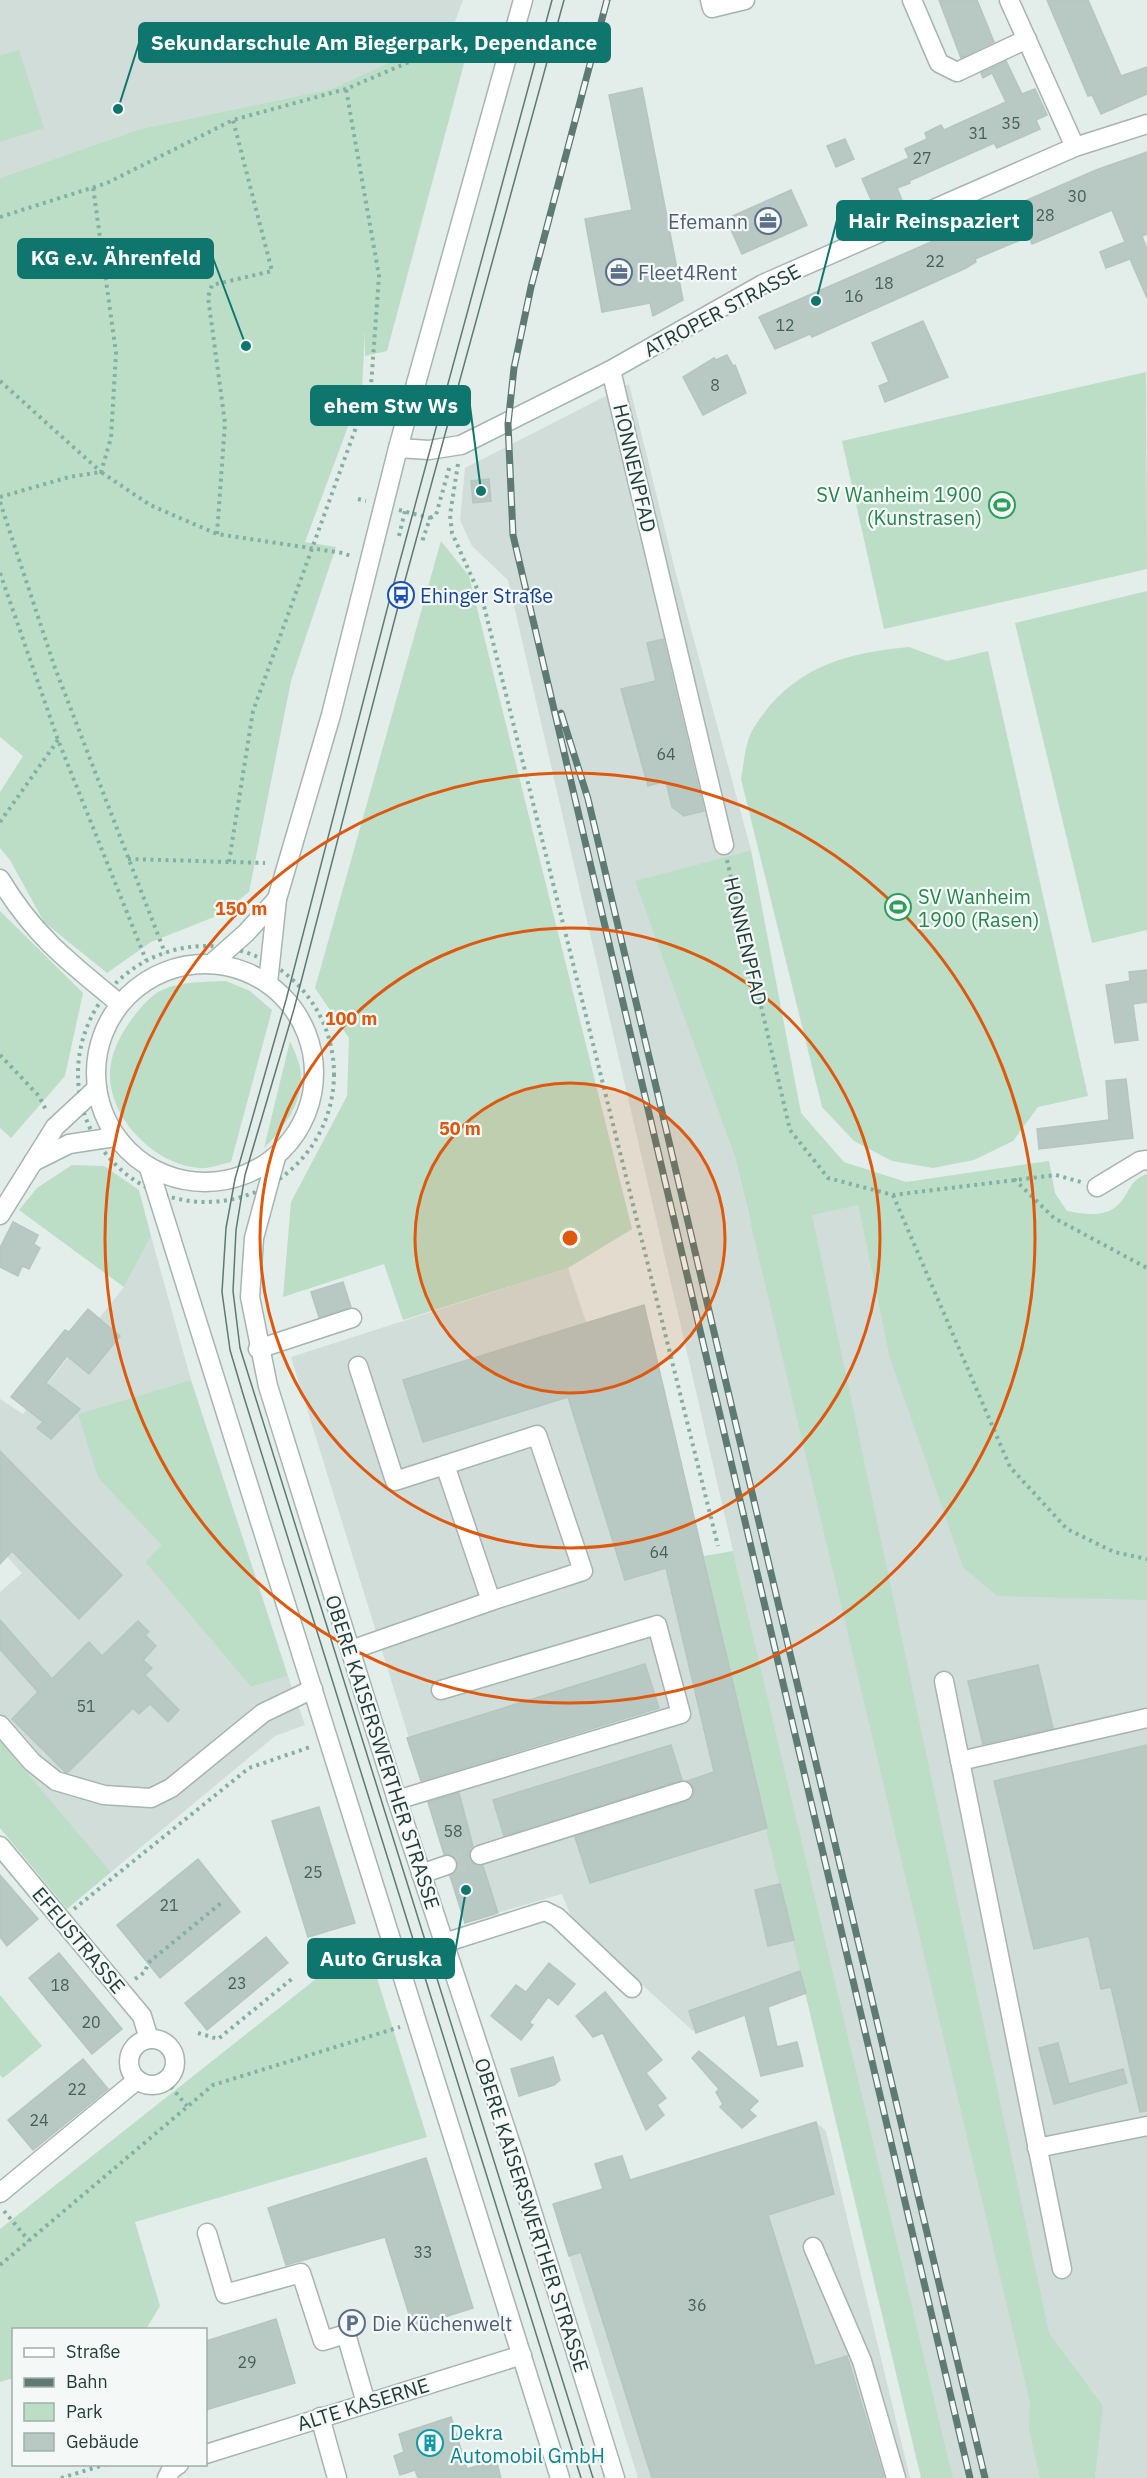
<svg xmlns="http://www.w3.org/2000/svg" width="1147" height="2478" viewBox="0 0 1147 2478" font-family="'IBM Plex Sans',sans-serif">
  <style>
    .built { fill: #d1ddd8 }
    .green { fill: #bcdec6 }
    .building { fill: #b8c8c2; stroke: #b5c6c0; stroke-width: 1.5 }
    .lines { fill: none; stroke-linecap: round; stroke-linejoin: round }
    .minor-tunnel { stroke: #bccac6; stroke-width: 18; stroke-dasharray: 18 9; stroke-linecap: butt }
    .minor-casing { stroke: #a5b5b0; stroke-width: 21 }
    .path { stroke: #83b0a4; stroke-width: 4; stroke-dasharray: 3 4.5; stroke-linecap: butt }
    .minor { stroke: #fff; stroke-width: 18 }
    .tram { stroke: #5d7a73; stroke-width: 1.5 }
    .rail-casing { stroke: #5d7a73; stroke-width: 7 }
    .rail { stroke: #f4f9f7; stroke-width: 4.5; stroke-dasharray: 14; stroke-linecap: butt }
    .ring { fill: none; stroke: #de580e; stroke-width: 3 }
    .labels { text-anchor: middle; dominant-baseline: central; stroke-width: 4.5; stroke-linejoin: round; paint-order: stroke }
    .number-label { font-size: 16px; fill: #48605a }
    .service-label { font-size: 20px; fill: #4e5e75; stroke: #f4f9f7; text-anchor: start }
    .street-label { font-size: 20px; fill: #223e38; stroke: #f4f9f7 }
    .leisure-label { font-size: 20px; fill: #27864d; stroke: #f4f9f7; text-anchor: end }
    .transit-label { font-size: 20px; fill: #164399; stroke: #f4f9f7; text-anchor: start }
    .culture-label { font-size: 20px; fill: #0d838f; stroke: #f4f9f7; text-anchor: start }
    .centre { fill: #de580e; stroke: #f4f9f7; stroke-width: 3 }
    .ring-label { font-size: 18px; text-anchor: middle; font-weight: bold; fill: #de580e; stroke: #f4f9f7; stroke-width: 4.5; stroke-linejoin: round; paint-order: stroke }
    .leader { fill: none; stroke: #0f766e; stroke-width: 2 }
    .callout-dot { fill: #0f766e; stroke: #f4f9f7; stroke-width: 2 }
    .callout { fill: #0f766e; stroke: #0f766e; stroke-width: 2 }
    .callout-label { font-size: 21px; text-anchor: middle; font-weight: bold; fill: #fff }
  </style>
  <rect width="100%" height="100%" fill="#e3ede9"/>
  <g class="built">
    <polygon points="0,0 463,0 450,35 331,89 140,129 0,178"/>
    <polygon points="629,384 676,574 751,850 636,881 735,1157 750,1222 858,1205 889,1355 1147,1582 1147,2478 953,2478 733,1551 508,580 472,546 460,520 465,468"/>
    <polygon points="151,1236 191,1380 79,1414 98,1478 161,1545 145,1562 251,1687 288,1676 305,1725 275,1736 111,1872 0,1740 0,1592 22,1573 0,1549 0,1399 23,1414 124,1287"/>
    <polygon points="568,1268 586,1322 643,1307 704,1556 805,1992 693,2031 573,1922 562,1894 466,1922 291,1357"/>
    <polygon points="816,2122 826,2131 910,2478 638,2478 553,2204"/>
  </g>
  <g class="green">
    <polygon points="473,30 387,351 365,356 365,330 362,389 305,542 336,547 291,681 249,892 219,915 151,942 107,973 44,922 10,860 0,848 0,792 23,756 0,737 0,178 140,129 331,89 450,35"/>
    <polygon points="19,50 44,128 0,142 0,56"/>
    <polygon points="1146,372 1147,569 884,629 842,441"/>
    <polygon points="441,541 469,576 632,1229 568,1268 403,1320 384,1264 283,1297 291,1202 347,1096 349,1038 315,988"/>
    <polygon points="1147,591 1147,930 1092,943 1015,623"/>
    <path d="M909,647L947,661L988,651L1088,1096L1038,1107L1013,1141L974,1160L933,1168L892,1161L854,1141L822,1107L741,779C744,764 745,742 753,729C790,669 842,653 909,647Z"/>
    <path d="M751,850L801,1113L844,1162L906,1182L1049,1161L1055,1193L1067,1211C1083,1214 1105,1218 1118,1205C1130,1193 1129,1180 1147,1174V1600L997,1596L963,1567L889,1355L858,1205L812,1215L1049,2333L1103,2406L1095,2478H1040L1029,2430L1030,2403L735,1157L635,881Z"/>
    <polygon points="0,911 83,993 65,1076 11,1138 0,1128"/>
    <path d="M226,981L250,991L272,1010L231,1162C221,1164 209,1169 199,1168C155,1165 108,1118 110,1072C111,1054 118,1040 127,1026C135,1014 149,996 162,990C181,981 206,982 226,981Z"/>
    <path d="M290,1041C294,1050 298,1059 300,1068C306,1099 284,1128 264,1148Z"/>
    <polygon points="72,1165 104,1166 139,1190 151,1236 124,1287 19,1210 37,1188"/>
    <polygon points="191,1380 288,1676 251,1687 145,1562 161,1545 98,1478 78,1414"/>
    <polygon points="733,1551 953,2478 921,2478 766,1829 704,1556"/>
    <polygon points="0,1740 111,1872 67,1909 0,1828"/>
    <polygon points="365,1940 427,2137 135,2222 160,2306 146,2329 14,2330 13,2378 0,2382 0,2229"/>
    <polygon points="0,1995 42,2046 3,2078 0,2075"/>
  </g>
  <g class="building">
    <polygon points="939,0 977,0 994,42 961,58"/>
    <polygon points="1047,0 1088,0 1121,76 1147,67 1147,94 1101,114 1092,95 1088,96"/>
    <polygon points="1006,61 1022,94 1035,89 1047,115 1036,120 1040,129 997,148 994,143 909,181 910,183 897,188 902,200 876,211 862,179 909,158 905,149 927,139 925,133 941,125 944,130 1006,102 992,73 983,78 981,73"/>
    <polygon points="642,88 683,300 653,316 650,303 602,312 585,219 632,210 609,95"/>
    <polygon points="845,139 854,159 836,167 827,146"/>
    <polygon points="1147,152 1147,234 1142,236 1147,249 1147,298 1130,259 1106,268 1100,252 1125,242 1112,210 1032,244 1029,237 1008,245 975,259 976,262 966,268 812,337 810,334 775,349 759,317 1096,170"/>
    <polygon points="791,190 807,225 742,254 726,219"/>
    <polygon points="923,321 948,377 885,402 879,386 889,382 872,343"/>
    <polygon points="727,355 733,366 735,365 746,393 703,415 683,377 714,358 716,360"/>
    <polygon points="489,479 491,501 473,503 471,481"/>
    <polygon points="663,639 704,811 684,816 672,807 666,781 648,786 621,689 656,681 647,643"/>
    <polygon points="1147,970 1147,1002 1133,1004 1138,1040 1115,1043 1106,985 1130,981 1129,972"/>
    <polygon points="1126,1079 1133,1138 1039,1149 1037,1129 1109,1120 1106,1081"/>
    <polygon points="13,1222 38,1235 34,1244 40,1248 29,1269 22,1266 18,1276 0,1267 0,1248"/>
    <polygon points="343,1282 351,1307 319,1317 311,1292"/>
    <polygon points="644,1305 767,1828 590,1883 575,1837 687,1801 694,1793 693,1787 687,1781 714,1772 666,1568 625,1580 568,1397 423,1442 403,1380"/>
    <polygon points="88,1309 120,1336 89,1374 67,1356 46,1383 80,1409 51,1439 37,1428 43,1422 11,1397 65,1330 69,1332"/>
    <polygon points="0,1451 122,1575 79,1619 12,1551 0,1564"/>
    <polygon points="0,1620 52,1679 89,1642 102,1656 138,1621 149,1632 145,1635 156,1646 143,1660 152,1668 145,1675 179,1710 168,1722 150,1704 139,1714 133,1708 67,1773 65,1772 12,1719 38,1692 0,1649"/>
    <polygon points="645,1664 659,1708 421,1781 407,1738"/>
    <polygon points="1038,1665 1053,1728 983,1744 968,1681"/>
    <polygon points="671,1745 682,1780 504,1836 493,1800"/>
    <polygon points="1147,1745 1147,2111 1140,2112 1111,1987 1101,1989 1089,1936 1034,1949 994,1781"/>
    <polygon points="459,1793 473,1846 469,1852 470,1859 477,1866 483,1866 498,1913 465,1923 450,1876 456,1872 458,1862 454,1856 444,1854 428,1802"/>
    <polygon points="319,1807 355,1923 308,1937 272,1821"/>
    <polygon points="198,1859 240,1912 160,1978 117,1925"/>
    <polygon points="0,1875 38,1919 7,1946 0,1937"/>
    <polygon points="780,1884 794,1940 768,1946 755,1890"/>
    <polygon points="266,1937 288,1963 207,2030 185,2003"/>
    <polygon points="59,1953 122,2029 92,2054 29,1978"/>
    <polygon points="549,1963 575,1984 558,2005 548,1997 529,2023 533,2025 521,2040 491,2016 516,1985 526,1992"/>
    <polygon points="800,1971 806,1993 768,2007 777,2047 797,2042 803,2066 761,2076 745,2015 696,2033 689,2011"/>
    <polygon points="605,1992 662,2060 646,2073 666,2098 657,2105 664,2115 646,2130 603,2033 593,2037 576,2016"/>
    <polygon points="1058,2043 1069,2084 1123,2069 1127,2083 1054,2104 1039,2048"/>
    <polygon points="699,2051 758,2101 749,2110 756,2116 742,2128 720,2107 723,2104 716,2092 719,2089 692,2058"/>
    <polygon points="553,2057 560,2080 554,2085 519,2096 511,2069"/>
    <polygon points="83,2059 108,2089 33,2150 8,2120"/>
    <polygon points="816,2122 834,2194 768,2215 815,2366 847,2356 884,2478 652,2478 581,2252 569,2256 553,2204 603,2189 595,2164 610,2159 622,2156 630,2180"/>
    <polygon points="426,2158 473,2308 413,2327 385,2237 286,2265 268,2208"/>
    <polygon points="276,2319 295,2383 206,2410 206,2341"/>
    <polygon points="451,2417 467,2469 496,2460 501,2478 418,2478 415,2470 400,2475 394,2456 404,2452 399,2434"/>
  </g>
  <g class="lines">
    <polyline class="minor-tunnel" points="447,1865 480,1855"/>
    <defs>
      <g id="minor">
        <polyline points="710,0 712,8 745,0"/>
        <polyline points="912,0 939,63 957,72 1027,39"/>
        <polyline points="1009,0 1075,147"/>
        <polyline points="611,370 724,845"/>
        <polyline points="398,448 429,450 461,445 611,370 763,284 1075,147 1147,124"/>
        <path d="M0,879C34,936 70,963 120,1004"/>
        <polyline points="211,964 246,933 277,899"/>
        <circle cx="205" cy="1073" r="109"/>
        <polyline points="268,983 277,899 331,715 398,448 523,0"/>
        <polyline points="276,1157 254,1238 250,1297 268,1386 397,1800 516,2160 615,2478"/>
        <polyline points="33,1162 69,1144 115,1137"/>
        <polyline points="149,1168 560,2478"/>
        <polyline points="1097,1187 1140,1161 1147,1160"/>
        <polyline points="0,1215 55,1127 97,1088"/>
        <polyline points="258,1349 352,1318"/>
        <polyline points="358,1366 395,1481 445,1465"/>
        <polyline points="351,1650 491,1601 445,1465 537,1435 583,1571 491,1601"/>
        <polyline points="944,1681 1062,2269"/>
        <polyline points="0,1725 32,1762 56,1781 104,1795 151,1798 171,1788 263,1713 313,1689"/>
        <polyline points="960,1761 1147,1718"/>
        <polyline points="397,1800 681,1714 657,1625 441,1690"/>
        <polyline points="0,1846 142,2016 149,2039"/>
        <polyline points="480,1855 683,1791"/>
        <polyline points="421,1874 447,1865"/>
        <polyline points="444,1943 545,1911 557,1917 632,1988"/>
        <circle cx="152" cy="2062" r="23"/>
        <polyline points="1037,2148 1147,2126"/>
        <polyline points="0,2193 137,2080"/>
        <polyline points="207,2233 225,2294 301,2273 323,2341 346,2334 366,2403"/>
        <polyline points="813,2247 862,2361 896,2478"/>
        <polyline points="320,2417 337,2478"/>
        <polyline points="206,2454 522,2355"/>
        <polyline points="167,2478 171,2470 179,2464"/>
      </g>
    </defs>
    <use href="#minor" class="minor-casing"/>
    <g class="path">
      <polyline points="0,217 107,183 233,120 346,89 444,47 487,42 492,47"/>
      <polyline points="0,381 101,472 111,438 116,353 93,187"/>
      <polyline points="458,464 450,515 452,533 483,602 718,1546"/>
      <polyline points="0,497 69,477 101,472 150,505 217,534 343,553 353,557"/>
      <polyline points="358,499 366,501"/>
      <polyline points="0,502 55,668 165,953"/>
      <polyline points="399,510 430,518 422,542"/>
      <polyline points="430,518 436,515 450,465"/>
      <polyline points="217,534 225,423 208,297 212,285 272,271 233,120"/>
      <polyline points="399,536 405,511"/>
      <polyline points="0,573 58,740 146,960"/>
      <polyline points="0,822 58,740"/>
      <polyline points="128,859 265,863"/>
      <polyline points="727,860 790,1130 828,1178 893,1195 1056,1175 1081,1182"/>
      <polyline points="229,862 253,711 371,386 379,276 346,89"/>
      <circle cx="206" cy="1074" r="128"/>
      <polyline points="0,1055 39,1096 46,1110"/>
      <polyline points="1014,1179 1054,1218 1147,1268"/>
      <polyline points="893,1195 1010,1467 1067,1529 1114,1552 1147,1559"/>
      <polyline points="74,1909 249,1768 313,1746"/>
      <polyline points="135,1979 145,1972 148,1963 221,1903"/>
      <polyline points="198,2033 218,2039 293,1978"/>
      <polyline points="166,2081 187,2106"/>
      <polyline points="4,2211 29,2241"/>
      <polyline points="0,2265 213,2085 400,2027"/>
      <polyline points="61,2478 107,2464"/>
    </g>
    <use href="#minor" class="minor"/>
    <g class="tram">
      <polyline points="552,0 391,594 286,1000 235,1179 226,1228 222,1292 230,1350 243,1394 581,2478"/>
      <polyline points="564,0 401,595 294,1009 245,1175 236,1230 233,1291 240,1348 593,2478"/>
    </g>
    <defs>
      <g id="rail">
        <polyline points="607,0 531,287 514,368 508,424 513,535 970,2478"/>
        <polyline points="561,713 588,799 985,2478"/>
      </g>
    </defs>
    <use href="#rail" class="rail-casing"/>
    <use href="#rail" class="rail"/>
  </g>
  <circle cx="570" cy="1238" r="155" fill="#de580e" fill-opacity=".12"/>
  <g class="ring">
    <circle cx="570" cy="1238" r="155"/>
    <circle cx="570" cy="1238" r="310"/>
    <circle cx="570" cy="1238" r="465"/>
  </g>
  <defs>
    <symbol id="office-ring" viewBox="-11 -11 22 22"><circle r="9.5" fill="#f4f9f7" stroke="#5c6f8a" stroke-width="1.5"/><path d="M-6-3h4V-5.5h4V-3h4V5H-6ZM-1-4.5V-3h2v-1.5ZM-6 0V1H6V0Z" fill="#5c6f8a"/></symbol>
    <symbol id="stadium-ring" viewBox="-11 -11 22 22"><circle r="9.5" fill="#f4f9f7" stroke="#2e9e5b" stroke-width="1.5"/><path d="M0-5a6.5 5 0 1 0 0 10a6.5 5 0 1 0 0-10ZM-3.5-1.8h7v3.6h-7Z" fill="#2e9e5b"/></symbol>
    <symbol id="bus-ring" viewBox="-11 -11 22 22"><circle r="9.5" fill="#f4f9f7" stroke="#1a4fb4" stroke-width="1.5"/><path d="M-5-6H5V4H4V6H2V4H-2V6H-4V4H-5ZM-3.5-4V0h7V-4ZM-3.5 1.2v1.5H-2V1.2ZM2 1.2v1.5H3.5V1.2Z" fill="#1a4fb4"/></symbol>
    <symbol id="parking-ring" viewBox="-11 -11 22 22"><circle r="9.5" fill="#f4f9f7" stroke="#5c6f8a" stroke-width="1.5"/><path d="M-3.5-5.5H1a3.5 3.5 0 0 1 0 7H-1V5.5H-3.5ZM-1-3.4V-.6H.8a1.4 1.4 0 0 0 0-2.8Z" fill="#5c6f8a"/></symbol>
    <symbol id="building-ring" viewBox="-11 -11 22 22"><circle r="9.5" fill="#f4f9f7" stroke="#0f9aa8" stroke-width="1.5"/><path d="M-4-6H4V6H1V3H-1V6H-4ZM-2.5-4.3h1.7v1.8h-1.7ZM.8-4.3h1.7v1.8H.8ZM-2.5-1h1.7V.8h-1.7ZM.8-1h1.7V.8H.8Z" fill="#0f9aa8"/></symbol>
  </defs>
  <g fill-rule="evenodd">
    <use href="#office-ring" x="753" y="206" width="30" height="30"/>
    <use href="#office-ring" x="604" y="257" width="30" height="30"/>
    <use href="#stadium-ring" x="987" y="490" width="30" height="30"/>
    <use href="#bus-ring" x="386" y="580" width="30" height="30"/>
    <use href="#stadium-ring" x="883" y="892" width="30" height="30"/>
    <use href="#parking-ring" x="337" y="2308" width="30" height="30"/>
    <use href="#building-ring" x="415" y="2428" width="30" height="30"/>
  </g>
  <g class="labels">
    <g class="number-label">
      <text x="1011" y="123">35</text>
      <text x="978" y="133">31</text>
      <text x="922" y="158">27</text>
      <text x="1077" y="196">30</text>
      <text x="1045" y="215">28</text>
      <text x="935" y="261">22</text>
      <text x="884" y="283">18</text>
      <text x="854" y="296">16</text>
      <text x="785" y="325">12</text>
      <text x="715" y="385">8</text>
      <text x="666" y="754">64</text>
      <text x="659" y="1552">64</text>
      <text x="86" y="1706">51</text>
      <text x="453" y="1831">58</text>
      <text x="313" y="1872">25</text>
      <text x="169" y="1905">21</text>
      <text x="237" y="1983">23</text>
      <text x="60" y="1985">18</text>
      <text x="91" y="2022">20</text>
      <text x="77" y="2089">22</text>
      <text x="39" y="2120">24</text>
      <text x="423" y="2252">33</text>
      <text x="697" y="2305">36</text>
      <text x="247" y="2362">29</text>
    </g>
    <g class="service-label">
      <text x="748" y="221" text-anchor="end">Efemann</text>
      <text x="638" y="272">Fleet4Rent</text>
      <text x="372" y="2323">Die Küchenwelt</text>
    </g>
    <g class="street-label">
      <text transform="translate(722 310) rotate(-28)">ATROPER STRASSE</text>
      <text transform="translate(635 468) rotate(77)">HONNENPFAD</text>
      <text transform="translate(746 941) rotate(77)">HONNENPFAD</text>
      <text transform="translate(383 1752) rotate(72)">OBERE KAISERSWERTHER STRASSE</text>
      <text transform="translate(79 1940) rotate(50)">EFEUSTRASSE</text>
      <text transform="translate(532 2215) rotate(72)">OBERE KAISERSWERTHER STRASSE</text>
      <text transform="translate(363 2404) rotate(-17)">ALTE KASERNE</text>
    </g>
    <g class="leisure-label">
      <text x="982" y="494">SV Wanheim 1900<tspan x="982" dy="23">(Kunstrasen)</tspan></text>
      <text x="918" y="896" text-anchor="start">SV Wanheim<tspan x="918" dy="23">1900 (Rasen)</tspan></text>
    </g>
    <g class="transit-label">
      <text x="420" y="595">Ehinger Straße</text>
    </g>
    <g class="culture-label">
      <text x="450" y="2432">Dekra<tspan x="450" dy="23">Automobil GmbH</tspan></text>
    </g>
  </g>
  <circle cx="570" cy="1238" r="9" class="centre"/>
  <g class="ring-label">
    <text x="241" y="915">150 m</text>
    <text x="351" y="1025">100 m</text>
    <text x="460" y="1135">50 m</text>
  </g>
  <path class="leader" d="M118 109L139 43M816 301L837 220M246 346L213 258M481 491L470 406M466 1890L454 1958"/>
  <g class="callout-dot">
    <circle cx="118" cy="109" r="6"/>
    <circle cx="816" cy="301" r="6"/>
    <circle cx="246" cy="346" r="6"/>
    <circle cx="481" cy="491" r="6"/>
    <circle cx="466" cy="1890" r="6"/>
  </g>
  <g class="callout">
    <rect x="139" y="23" width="471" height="39" rx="6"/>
    <rect x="837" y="201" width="195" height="39" rx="6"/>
    <rect x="18" y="239" width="195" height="39" rx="6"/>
    <rect x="311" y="386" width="159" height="39" rx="6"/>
    <rect x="308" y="1939" width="146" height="39" rx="6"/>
  </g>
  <g class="callout-label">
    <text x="374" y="50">Sekundarschule Am Biegerpark, Dependance</text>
    <text x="934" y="228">Hair Reinspaziert</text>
    <text x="116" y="265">KG e.v. Ährenfeld</text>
    <text x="391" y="413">ehem Stw Ws</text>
    <text x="381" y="1966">Auto Gruska</text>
  </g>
  <rect x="12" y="2328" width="195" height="138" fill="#f4f9f7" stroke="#a0aeab" stroke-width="1.5"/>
  <rect x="24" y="2348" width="30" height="9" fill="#ffffff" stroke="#a0aeab" stroke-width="1.5"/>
  <text x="66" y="2358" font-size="18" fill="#223e38">Straße</text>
  <rect x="24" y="2378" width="30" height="9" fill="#5d7a73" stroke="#a0aeab" stroke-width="1.5"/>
  <text x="66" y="2388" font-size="18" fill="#223e38">Bahn</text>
  <rect x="24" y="2403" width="30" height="18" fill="#bcdec6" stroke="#a0aeab" stroke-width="1.5"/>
  <text x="66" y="2418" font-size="18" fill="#223e38">Park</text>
  <rect x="24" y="2433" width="30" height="18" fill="#b8c8c2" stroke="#a0aeab" stroke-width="1.5"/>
  <text x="66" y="2448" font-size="18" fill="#223e38">Gebäude</text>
</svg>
